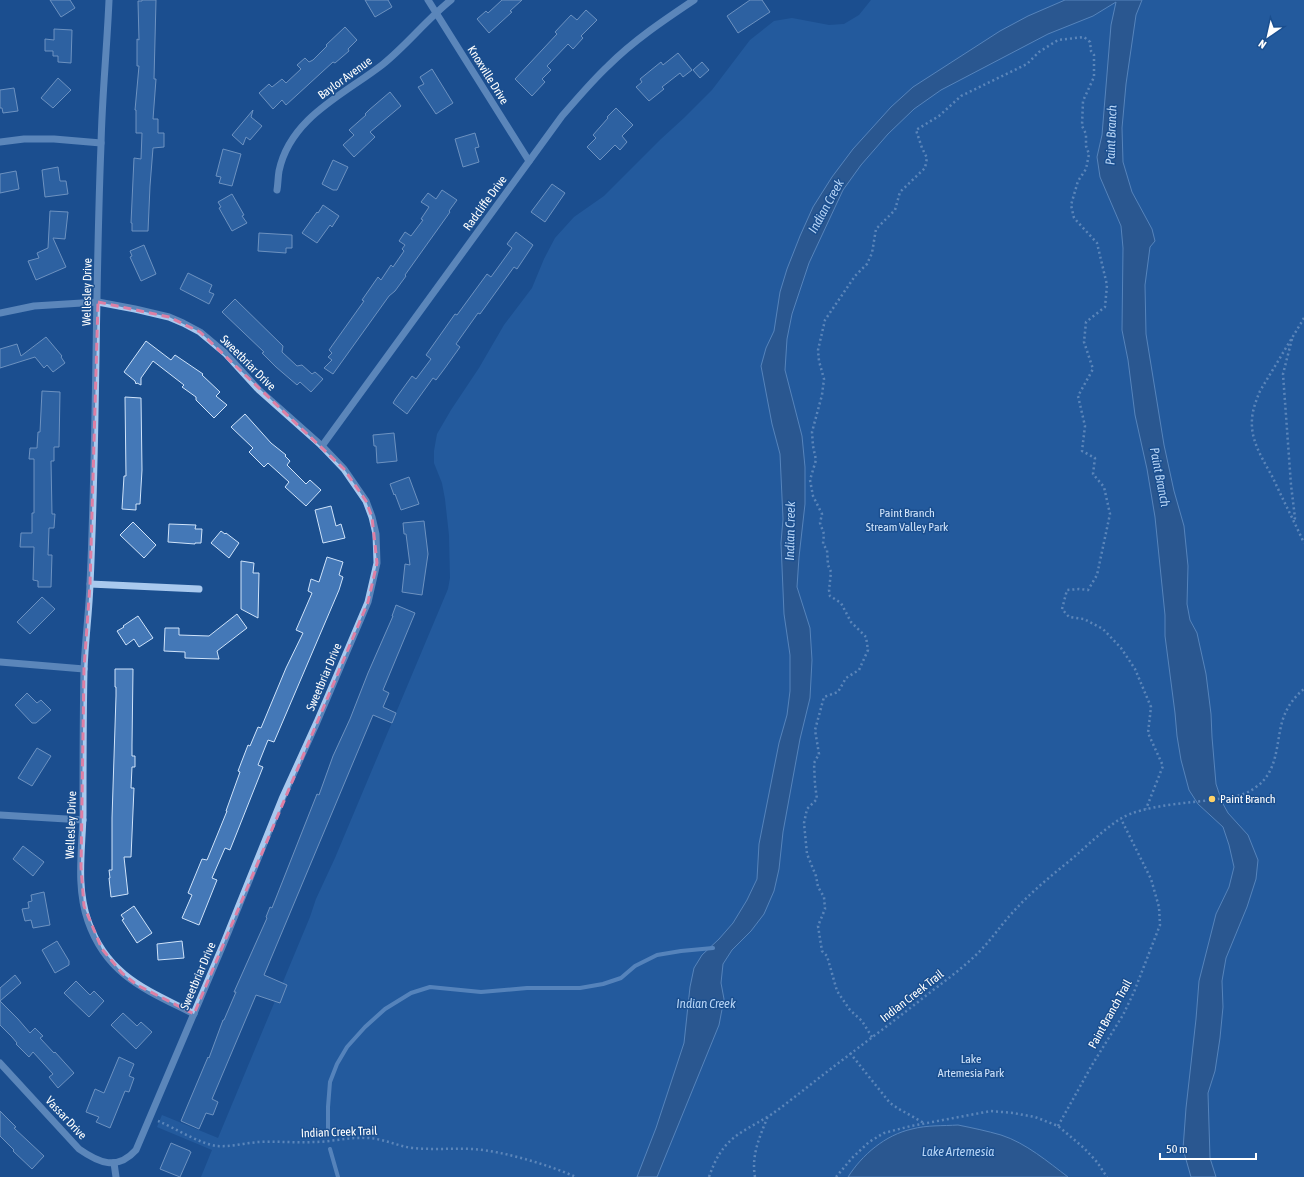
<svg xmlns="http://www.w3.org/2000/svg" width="1304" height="1177" viewBox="0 0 1304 1177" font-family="'Asap Condensed',sans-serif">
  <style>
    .green { fill: #2e69ad }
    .water { fill: #3c6290; stroke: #9cc4f0 }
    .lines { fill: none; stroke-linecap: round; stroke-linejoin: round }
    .stream { stroke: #9cc4f0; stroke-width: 4 }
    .building { fill: #4478b7; stroke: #cfe3fa }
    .path { stroke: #a9c9ee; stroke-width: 2.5; stroke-dasharray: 2 3; stroke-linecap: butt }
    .minor { stroke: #a9c9ee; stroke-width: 7 }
    .marked { fill: none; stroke: #dd80a5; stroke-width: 3; stroke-dasharray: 8 5; stroke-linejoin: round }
    .poi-dot { fill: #ffd166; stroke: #1b4f8f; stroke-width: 1.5 }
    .labels { text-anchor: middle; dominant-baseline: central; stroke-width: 3; stroke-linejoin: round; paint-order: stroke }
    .street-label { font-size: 12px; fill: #fff; stroke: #1b4f8f }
    .park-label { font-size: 12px; fill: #cfe3fa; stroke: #1b4f8f }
    .poi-label { font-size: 12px; fill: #fff; stroke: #1b4f8f; text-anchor: start }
    .water-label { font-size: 13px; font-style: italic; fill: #b5d3f5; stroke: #1b4f8f }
  </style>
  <rect width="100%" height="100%" fill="#1b4f8f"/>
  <polygon class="green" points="871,0 1304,0 1304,1177 201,1177 212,1150 157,1127 162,1115 218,1138 310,917 316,899 335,858 448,589 450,578 449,535 445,499 442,483 434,463 434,451 437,434 451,410 479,368 504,325 532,288 544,259 555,238 574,217 604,196 661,139 684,118 712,90 750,40 774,21 792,18 829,25 844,24 859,15"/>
  <g class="water">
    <polygon points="1065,0 1142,0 1136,15 1126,84 1122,128 1123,162 1132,192 1152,229 1155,241 1150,247 1145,285 1146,334 1164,445 1174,491 1184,526 1188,566 1187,604 1190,620 1197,633 1206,674 1211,714 1212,737 1216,784 1222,802 1228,813 1248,835 1258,860 1256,879 1247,907 1226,958 1222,981 1223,1007 1220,1038 1215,1071 1208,1093 1210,1158 1216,1177 1191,1177 1183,1149 1186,1108 1196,1019 1199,981 1216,914 1229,887 1234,867 1229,845 1223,827 1198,804 1189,790 1181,760 1177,736 1175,713 1165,636 1165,615 1155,517 1147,469 1135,415 1128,360 1122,330 1123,248 1121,226 1100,177 1097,157 1102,135 1111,25 1116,2 1093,16 1048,34 941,90 914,109 888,134 861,165 843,190 809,263 792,314 787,339 785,370 802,436 805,467 805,504 799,557 797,587 810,628 812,660 810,698 800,739 783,832 779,869 774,891 764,914 751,931 732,950 723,964 721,983 724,999 719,1025 657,1177 637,1177 656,1128 684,1043 690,987 694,968 702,955 719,939 733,923 747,900 757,879 759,844 779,743 787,715 790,691 790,655 784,614 781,543 783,519 780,454 772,424 761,366 766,348 774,331 780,292 787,269 800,236 813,207 832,177 853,149 891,107 913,87 1000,31 1028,16"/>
    <path d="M958,1125C973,1128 987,1131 1001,1135C1026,1143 1048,1162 1068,1177H848C862,1155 885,1135 912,1129C927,1125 943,1126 958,1125Z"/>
  </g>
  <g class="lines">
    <g class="stream">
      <polyline points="328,1132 328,1107 330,1082 337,1064 347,1047 365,1027 385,1009 411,993 430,987 481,992 527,988 580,988 603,984 621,978 635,966 657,955 681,951 713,948"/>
      <polyline points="330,1149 338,1177"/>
    </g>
  </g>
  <g class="building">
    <polygon points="50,0 70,0 75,8 61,17"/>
    <polygon points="142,0 156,0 154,79 156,79 153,119 158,119 158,133 164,133 164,147 153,148 150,186 148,231 132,231 132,223 131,223 134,158 141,159 142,133 136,133 136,110 135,110 139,66 137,66 137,39 139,40 138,1 142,1"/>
    <polygon points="365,0 388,0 392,7 375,17"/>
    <polygon points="502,0 522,0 510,11 512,12 489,33 477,19 486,11 488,13"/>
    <polygon points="750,0 762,0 770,12 738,33 727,16"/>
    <polygon points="586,10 597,20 581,36 583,38 573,49 568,44 547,66 551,70 542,79 545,82 532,96 515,79 557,34 555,32 571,15 577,20"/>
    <polygon points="345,27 357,40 348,49 349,51 335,63 333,62 286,105 282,100 273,109 259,93 269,84 272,87 282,79 286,83 301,69 297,65 305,58 309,62 313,60 327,46 326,45"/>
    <polygon points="54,29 72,30 71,63 58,62 58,56 53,56 53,51 45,51 45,39 54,40"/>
    <polygon points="678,53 692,70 683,77 680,73 662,87 664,89 649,101 636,87 642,82 640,79 661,62 663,65"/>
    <polygon points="702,62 709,70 700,78 693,70"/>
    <polygon points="432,69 453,103 436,114 418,87 424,84 420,77"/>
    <polygon points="58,78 71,90 53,108 41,98"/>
    <polygon points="14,88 18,111 3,113 2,108 0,108 0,90"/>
    <polygon points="390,92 401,106 370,132 375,137 354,157 343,145 354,135 349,130 366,115 365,114 369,110"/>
    <polygon points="616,108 633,125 622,136 627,142 620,150 615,145 600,160 587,147 596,138 593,135 608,118 607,117"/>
    <polygon points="253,110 251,117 262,126 250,140 246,137 243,145 232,135"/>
    <polygon points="475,133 479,147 475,148 479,162 463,167 455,139"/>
    <polygon points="223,149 241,154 232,186 219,183 221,177 216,176"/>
    <polygon points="333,160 348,167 337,190 333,190 322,184"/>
    <polygon points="58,167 60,181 66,181 68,194 45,197 42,170"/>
    <polygon points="16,171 19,189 0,193 0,174"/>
    <polygon points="552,184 565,193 545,222 531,212"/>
    <polygon points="442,190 457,200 449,211 450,212 405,275 406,276 395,291 389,296 333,374 324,368 332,360 328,357 332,353 329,350 364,301 362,300 378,277 381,280 391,265 393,267 404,251 402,249 405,245 399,241 405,232 411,236 423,220 421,219 429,207 421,202 428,193 436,199"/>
    <polygon points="232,194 244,215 242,216 247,223 232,231 219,208 221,207 218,202"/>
    <polygon points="323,205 339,216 332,227 330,225 317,243 302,233 317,212 318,213"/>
    <polygon points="50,211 68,212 65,239 53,238 66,267 36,280 28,261 39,258 37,253 48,248"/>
    <polygon points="516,232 533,245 517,269 514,267 480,314 478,313 456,344 460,347 445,368 436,380 433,378 407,414 393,403 396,398 412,376 416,379 431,359 426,355 455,314 457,315 487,274 491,277 512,248 507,244"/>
    <polygon points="259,233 292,235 292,248 286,248 286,253 258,251"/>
    <polygon points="144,245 156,274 141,281 130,257 132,256 130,251"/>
    <polygon points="188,273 212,285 209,292 214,294 209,304 180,289"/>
    <polygon points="235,299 283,346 282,352 297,366 302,365 312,374 315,372 323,379 311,392 300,382 297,385 276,367 262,353 264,352 222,312"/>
    <polygon points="46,337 62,356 61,357 65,363 53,372 47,365 44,368 35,357 0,368 0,349 17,344 21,356"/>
    <polygon points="146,341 171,360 175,355 203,374 202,375 220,392 216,396 227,405 214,418 196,400 196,397 182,387 184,385 153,361 141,378 141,385 137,383 136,384 135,381 124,372"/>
    <polygon points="42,391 60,392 59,447 54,447 54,461 51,461 52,514 55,514 54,528 49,528 48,555 52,555 51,587 38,587 38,581 33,580 34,547 20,547 21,533 32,533 32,513 34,513 34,459 29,459 30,448 37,448 38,432 40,432"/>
    <polygon points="125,397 141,398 142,470 140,504 136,504 136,510 122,509 124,476 126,476"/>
    <polygon points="245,414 271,443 286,455 285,456 290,461 287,465 306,484 310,480 321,490 306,506 285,487 289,482 268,463 264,467 249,452 253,448 231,427"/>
    <polygon points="394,433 397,461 377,463 376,446 374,446 373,435"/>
    <polygon points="409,477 419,504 401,510 395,494 394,495 390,484"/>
    <polygon points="331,506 336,526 341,524 345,538 323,543 315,510"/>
    <polygon points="424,521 428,554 422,595 402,592 405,564 410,565 406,534 404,534 403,523"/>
    <polygon points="133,522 156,545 144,558 120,535"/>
    <polygon points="169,524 196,525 195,529 202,529 201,543 195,543 195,544 168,542"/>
    <polygon points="221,531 225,534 226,533 239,543 229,558 211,543"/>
    <polygon points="327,557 343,562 339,575 343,577 339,590 274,742 268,740 258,765 263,767 230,850 225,848 212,878 217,880 199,925 182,918 192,895 188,893 202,859 207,860 227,811 226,811 240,772 238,771 248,745 250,746 258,727 261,728 286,668 303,633 296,630 312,593 308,591 311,579 319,582"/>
    <polygon points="241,561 254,563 253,573 259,573 258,618 241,609"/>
    <polygon points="42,597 55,609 30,634 17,622"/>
    <polygon points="396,605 415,613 383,690 389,693 383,707 396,713 392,723 373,715 264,975 287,985 280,1003 256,995 212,1099 218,1102 213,1115 206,1113 199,1129 181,1121 208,1057 209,1058 223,1020 224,1020 236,992 234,992 267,918 266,917 270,907 272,908 317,794 319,795 333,756 350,719 368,673 393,616 392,616"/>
    <polygon points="237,614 247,628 217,651 219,659 185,658 185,652 164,651 165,628 179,628 179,635 209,636"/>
    <polygon points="138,616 153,638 139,647 134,639 126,645 117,631 124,627 123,626"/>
    <polygon points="115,669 133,669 132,745 132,756 135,756 135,767 132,767 131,788 134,788 131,857 124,857 128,894 111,897 109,878 110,878 109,870 112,870 112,818 116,696 116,687 115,687"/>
    <polygon points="27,693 37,703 41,700 51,710 36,723 32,723 15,705"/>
    <polygon points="37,748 51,756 32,786 18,778"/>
    <polygon points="23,846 44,862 33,876 13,859"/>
    <polygon points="44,892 50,925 33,928 31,920 25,921 22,909 29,908 28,902 32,901 31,895"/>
    <polygon points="134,906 152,933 137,943 122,920 124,919 121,915"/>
    <polygon points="57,941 69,961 69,965 55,973 42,950"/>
    <polygon points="182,941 184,958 158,960 157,944"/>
    <polygon points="15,975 21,983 0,1001 18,1019 30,1033 35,1028 43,1036 40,1038 54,1053 55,1052 74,1073 58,1088 49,1077 53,1074 33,1052 29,1057 16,1044 17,1043 12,1037 0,1025 0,988"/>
    <polygon points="76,981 90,995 94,991 104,1001 89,1017 64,993"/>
    <polygon points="123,1013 137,1026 141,1022 152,1032 136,1049 111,1025"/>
    <polygon points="119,1057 134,1064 129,1076 134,1078 129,1092 125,1091 110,1128 96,1122 99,1117 86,1112 95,1089 104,1093"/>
    <polygon points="0,1111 16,1127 14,1128 44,1156 32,1169 13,1151 14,1150 0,1136"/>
    <polygon points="171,1143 190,1151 190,1152 191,1152 180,1177 160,1169"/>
  </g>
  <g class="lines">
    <g class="path">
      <path d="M1304,318L1260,391C1255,403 1251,414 1252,427C1253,445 1265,463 1273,478C1283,500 1294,521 1304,543"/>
      <polyline points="1292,339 1283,374 1291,485 1295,518 1294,520"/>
      <polyline points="872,1037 862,1021 850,1010 837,991 827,956 822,951 818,926 825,909 824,897 818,887 816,876 807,854 804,823 807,809 817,799 815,785 814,763 819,754 815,730 824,697 838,692 846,678 859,670 868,650 866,637 851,622 841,603 830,596 829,590 831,572 828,565 827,550 823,544 824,534 820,523 822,514 813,496 810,480 816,460 813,446 812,432 822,395 824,379 819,361 818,350 825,320 855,276 867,264 872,253 876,229 895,210 900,192 925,168 927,158 922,148 916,130 939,116 961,96 1027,64 1039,52 1058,40 1084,37 1090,42 1091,51 1094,55 1094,77 1083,101 1082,126 1086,134 1086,146 1089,154 1086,169 1078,181 1071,205 1074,218 1097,243 1107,285 1105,307 1086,322 1084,342 1093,369 1078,396 1085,426 1082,451 1095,458 1093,474 1104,487 1110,514 1097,575 1088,590 1079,589 1067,590 1062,609 1069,617 1084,619 1103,629 1121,648 1135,669 1151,707 1148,733 1163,766 1146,809"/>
      <polyline points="850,1053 890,1103 899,1109 924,1123"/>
      <path d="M158,1121C175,1128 200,1144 217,1146C231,1147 245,1143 259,1142C278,1141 296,1143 314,1142C331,1142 349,1137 366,1138C383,1138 396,1146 413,1148C433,1150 453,1148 474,1149C506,1152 546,1164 576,1177"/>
      <polyline points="1058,1126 1092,1065 1123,1015 1134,992 1160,925 1159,907 1151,879 1121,819"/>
      <path d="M709,1177C722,1139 737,1135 769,1116C781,1108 793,1098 805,1089C844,1058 884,1029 923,998C942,983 962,969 979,952C991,940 1001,925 1013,912C1031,892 1052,875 1073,858C1088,845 1103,830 1120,819C1142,805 1191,803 1218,799C1232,797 1245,796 1256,787C1278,772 1276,744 1282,722C1286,708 1294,697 1304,689"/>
      <path d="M755,1177C751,1155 760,1136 768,1116"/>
      <polyline points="836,1177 852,1158 869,1142 884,1133 911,1126 991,1111 1013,1113 1035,1117 1058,1126 1084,1148 1097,1162 1107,1177"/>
    </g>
    <g class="minor">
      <path d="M109,0C107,48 102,96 101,145C95,291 97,438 90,584C89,613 85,641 84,670C83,718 83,767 83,815C82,851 76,887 88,921C107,976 147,990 194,1014"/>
      <polyline points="428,0 529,161"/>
      <polyline points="0,142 24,139 54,139 101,143"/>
      <path d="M277,190C278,184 278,177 279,171C290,118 343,95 382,65C407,45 426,20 451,0"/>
      <path d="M0,313L34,306L98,302L135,309L169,317L183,323L200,332L225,353L259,390L322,446L344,469L366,501L372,517L376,534L377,563L368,602L317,722L282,799L223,945L136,1150C117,1171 99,1163 79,1149L0,1063"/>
      <path d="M322,446L562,116C577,99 591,82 608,66C633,41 664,20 694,0"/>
      <polyline points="90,584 199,589"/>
      <polyline points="0,662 84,669"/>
      <polyline points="0,815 83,820"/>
      <polyline points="114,1163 116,1177"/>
    </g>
  </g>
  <path d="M0 0H1304V1177H0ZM98,302L169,317L200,332L344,469L366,501L372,517L377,563L368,602L194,1014L137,985L122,973L102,949L84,906L81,867L84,669L90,584Z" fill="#1b4f8f" fill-opacity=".55" fill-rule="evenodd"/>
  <path class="marked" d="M98,302L169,317L200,332L344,469L366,501L372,517L377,563L368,602L194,1014L137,985L122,973L102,949L84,906L81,867L84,669L90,584Z"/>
  <circle class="poi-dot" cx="1212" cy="799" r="4"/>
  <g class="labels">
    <g class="street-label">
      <text transform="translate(488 75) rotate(58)">Knoxville Drive</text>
      <text transform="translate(345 78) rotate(-36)">Baylor Avenue</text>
      <text transform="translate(485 203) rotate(-54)">Radcliffe Drive</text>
      <text transform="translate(87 292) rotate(-89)">Wellesley Drive</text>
      <text transform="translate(248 363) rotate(45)">Sweetbriar Drive</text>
      <text transform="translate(324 677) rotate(-67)">Sweetbriar Drive</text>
      <text transform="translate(71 825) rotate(-88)">Wellesley Drive</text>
      <text transform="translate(198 976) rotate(-67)">Sweetbriar Drive</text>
      <text transform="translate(912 996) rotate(-38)">Indian Creek Trail</text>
      <text transform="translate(1110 1014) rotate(-61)">Paint Branch Trail</text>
      <text transform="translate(66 1118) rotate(47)">Vassar Drive</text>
      <text transform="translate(339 1132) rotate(-2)">Indian Creek Trail</text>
    </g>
    <g class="park-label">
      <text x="907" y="513">Paint Branch<tspan x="907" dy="14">Stream Valley Park</tspan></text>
      <text x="971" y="1059">Lake<tspan x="971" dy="14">Artemesia Park</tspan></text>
    </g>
    <g class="poi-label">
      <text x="1220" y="799">Paint Branch</text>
    </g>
    <g class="water-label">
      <text transform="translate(1111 135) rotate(-88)">Paint Branch</text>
      <text transform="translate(826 206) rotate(-61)">Indian Creek</text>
      <text transform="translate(1160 477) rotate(79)">Paint Branch</text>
      <text transform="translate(790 531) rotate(-89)">Indian Creek</text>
      <text x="706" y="1003">Indian Creek</text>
      <text x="958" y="1151">Lake Artemesia</text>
    </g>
  </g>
  <g transform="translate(1268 36) rotate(214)" stroke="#1b4f8f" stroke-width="3" paint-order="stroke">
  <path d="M0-3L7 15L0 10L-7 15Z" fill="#ffffff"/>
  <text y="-6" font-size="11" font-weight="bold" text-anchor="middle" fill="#ffffff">N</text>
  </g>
  <path d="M1160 1153v6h96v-6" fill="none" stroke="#ffffff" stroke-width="2"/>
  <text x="1166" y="1153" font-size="12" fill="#ffffff" stroke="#1b4f8f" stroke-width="3" paint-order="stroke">50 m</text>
</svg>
